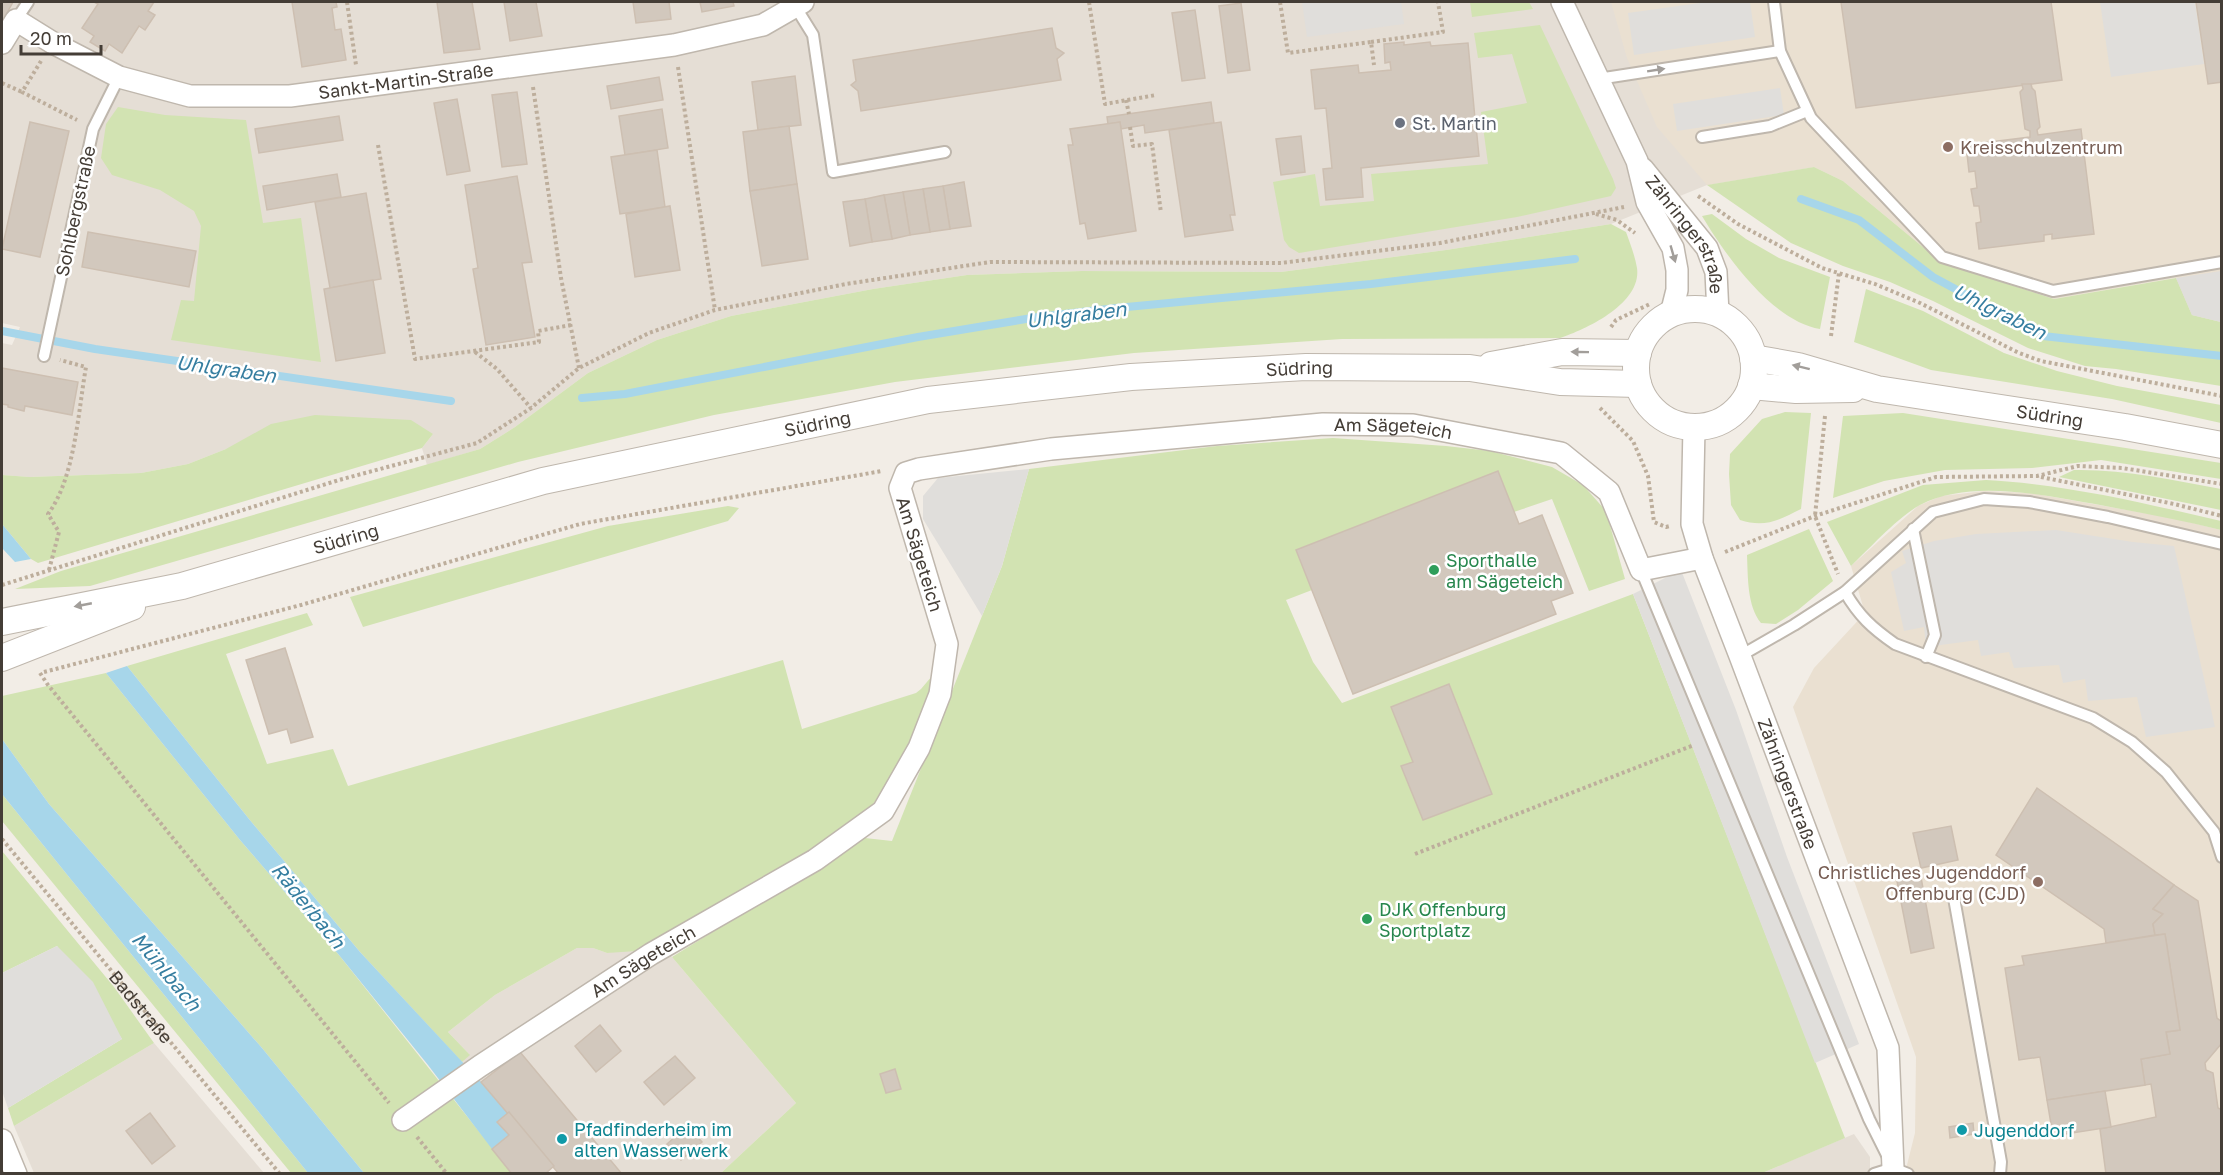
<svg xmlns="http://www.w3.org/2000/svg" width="2223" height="1175" viewBox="0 0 2223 1175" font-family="'Golos Text',sans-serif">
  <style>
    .residential { fill: #e5ded5 }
    .education { fill: #eae0d1 }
    .green { fill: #d2e3b2 }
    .parking { fill: #e0dedb }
    .water { fill: #a7d6ea }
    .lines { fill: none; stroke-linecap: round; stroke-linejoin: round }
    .stream { stroke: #a7d6ea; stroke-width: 8 }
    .building { fill: #d2c8bd; stroke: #cdbfb1; stroke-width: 1.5 }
    .service-casing { stroke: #bfb7ad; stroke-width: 14 }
    .minor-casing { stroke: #bfb7ad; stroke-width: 24 }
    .tertiary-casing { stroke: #bfb7ad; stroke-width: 28 }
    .path { stroke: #bdae9c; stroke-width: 4; stroke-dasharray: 3 3; stroke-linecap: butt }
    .service { stroke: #fff; stroke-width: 10 }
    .minor { stroke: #fff; stroke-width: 21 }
    .tertiary { stroke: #fff; stroke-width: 26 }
    .oneway { fill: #a29e9a }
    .worship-dot { fill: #6b7280; stroke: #fff; stroke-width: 2 }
    .education-dot { fill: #8d6e63; stroke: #fff; stroke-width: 2 }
    .leisure-dot { fill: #2e9e5b; stroke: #fff; stroke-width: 2 }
    .culture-dot { fill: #0f9aa8; stroke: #fff; stroke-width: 2 }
    .labels { text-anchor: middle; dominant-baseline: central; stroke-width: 5; stroke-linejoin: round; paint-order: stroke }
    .street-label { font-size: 18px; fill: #443d36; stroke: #fff }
    .worship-label { font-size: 18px; fill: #5b616d; stroke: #fff; text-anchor: start }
    .education-label { font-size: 18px; fill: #785e54; stroke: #fff; text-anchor: start }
    .leisure-label { font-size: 18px; fill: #27864d; stroke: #fff; text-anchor: start }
    .culture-label { font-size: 18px; fill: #0d838f; stroke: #fff; text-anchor: start }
    .water-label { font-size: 20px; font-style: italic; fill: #367ea0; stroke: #fff }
  </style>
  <rect width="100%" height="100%" fill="#f2ede6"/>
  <g class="residential">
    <polygon points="2,2 2221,2 1813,167 1707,185 1611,224 1446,250 1281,272 1082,271 967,275 873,289 731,316 657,340 588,373 515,427 480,449 427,465 422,448 433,434 226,449 188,464 141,473 30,477 2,475 2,343 12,345 20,327 2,323"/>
    <polygon points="663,942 672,957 796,1103 721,1173 559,1173 462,1062 469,1054 448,1032 495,995 577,948 593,948 607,953"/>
    <polygon points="154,1043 264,1173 34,1173 14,1126"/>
    <polygon points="1854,1134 1870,1157 1870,1173 1760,1174"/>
  </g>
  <g class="education">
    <polygon points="1611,2 2221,2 2221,322 2192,315 2175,278 2054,299 1941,262 1843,181 1814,167 1707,185 1657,127 1627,58"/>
    <polygon points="1985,491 2030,493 2173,518 2221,530 2221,1173 1905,1173 1915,1133 1916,1057 1793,707 1814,668 1865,613 1851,566 1918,506 1941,496"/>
  </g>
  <g class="green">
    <polygon points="1470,2 1529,2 1533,9 1472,17"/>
    <polygon points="1540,25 1613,179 1616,188 1611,196 1517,217 1299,253 1289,247 1284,240 1273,182 1315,174 1320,206 1374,201 1371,174 1488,164 1481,112 1527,103 1512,54 1478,58 1474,33"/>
    <polygon points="118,107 165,115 246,120 263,223 301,218 321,362 171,340 181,300 194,301 201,226 194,211 160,190 112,175 101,158 106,124"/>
    <polygon points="1814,167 1843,181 1941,262 2054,299 2176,278 2192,315 2221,322 2221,386 2116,369 2085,366 2028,348 1933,301 1890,282 1843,266 1791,243 1707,185"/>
    <path d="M1712,214L1746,239L1779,258L1830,277L1820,329C1772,321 1726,256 1702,216Z"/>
    <path d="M1611,224L1626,232C1630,243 1635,256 1637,268C1642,303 1587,329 1560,338L1342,339L1134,353L895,382L714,415L518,462L90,586L15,589L61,571L480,449L515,427L588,373L657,340L731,316L873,289L967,275L1082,271L1281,272L1446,250Z"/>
    <polygon points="1866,289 1923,311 2004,353 2057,371 2117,386 2221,405 2221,423 2112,399 1931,370 1854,342"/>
    <path d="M1785,412L1811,413L1801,509C1779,520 1765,528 1740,520L1731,505L1729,474L1730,454L1762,419Z"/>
    <polygon points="1903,413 2221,463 2221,479 2101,460 2032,468 1945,470 1884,481 1833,498 1843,416"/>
    <polygon points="315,415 411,420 433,434 422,448 38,563 31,559 2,524 2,475 30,477 141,473 188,464 226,449 271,424"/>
    <polygon points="1333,438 1446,446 1490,451 1552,467 1583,485 1606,511 1625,579 1589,591 1552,499 1514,512 1498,471 1296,550 1312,590 1286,600 1313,662 1342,703 1633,594 1845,1138 1760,1174 721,1173 796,1103 672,957 865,838 892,841 1002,566 1029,469 1217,446"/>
    <path d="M2074,470C2123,469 2173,480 2221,489V510L2059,477Z"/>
    <path d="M1986,480C2065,484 2144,503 2221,521V530C2181,520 2141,513 2100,505C2046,496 1972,478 1920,505C1898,517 1870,548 1851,566L1827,522L1923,485Z"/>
    <polygon points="728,506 739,508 728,521 363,627 350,597 608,526"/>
    <path d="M1809,529L1833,581L1798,610L1776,624L1761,623C1747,606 1748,577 1747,555Z"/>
    <polygon points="307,613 313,625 226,654 267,764 333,749 348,786 783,660 802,729 916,693 921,689 932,676 931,697 907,753 870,809 828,840 651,950 607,953 593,948 577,948 495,995 448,1032 470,1055 462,1062 360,952 249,819 127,666"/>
    <polygon points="106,673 240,840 339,955 512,1173 364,1173 262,1048 49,804 2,739 2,696"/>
    <polygon points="2,794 308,1173 291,1173 2,821"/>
    <polygon points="2,851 114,987 154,1043 14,1126 8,1108 122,1039 57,946 2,973"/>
  </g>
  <g class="parking">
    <polygon points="1302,2 1401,2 1404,24 1307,37"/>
    <polygon points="1707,2 1750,2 1755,37 1634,55 1628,13"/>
    <polygon points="2100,2 2195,2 2204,64 2111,77"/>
    <polygon points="1780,88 1784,115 1677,131 1673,104"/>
    <polygon points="2221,271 2221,322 2192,315 2176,278"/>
    <polygon points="1029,469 1002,566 982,616 923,519 923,496 938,478"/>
    <polygon points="2056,530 2133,542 2174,546 2215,727 2146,737 2137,697 2088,701 2085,679 2063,683 2059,665 2014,668 2009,652 1981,656 1978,640 1926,647 1924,627 1904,631 1891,572 1906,563 1902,551 1934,541 1976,534"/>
    <polygon points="1681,570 1736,710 1787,857 1859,1044 1815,1063 1633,594"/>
    <polygon points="57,946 93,982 122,1039 8,1108 2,1091 2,973"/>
  </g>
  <g class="water">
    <polygon points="2,524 31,559 15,562 2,548"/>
    <polygon points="127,666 249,819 360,952 509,1112 498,1122 509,1135 492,1149 428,1065 339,955 240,840 106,673"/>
    <polygon points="2,739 49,804 262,1048 364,1173 308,1173 2,794"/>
  </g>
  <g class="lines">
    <g class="stream">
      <polyline points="1801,199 1859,220 1933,277 2043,336 2222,356"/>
      <polyline points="2,331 95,349 451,401"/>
      <polyline points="582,398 625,394 918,337 1038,317 1116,308 1371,284 1575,259"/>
    </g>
  </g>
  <g class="building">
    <polygon points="2,2 13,2 2,22"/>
    <polygon points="94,2 154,2 148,11 155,15 145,30 139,26 122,53 109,44 105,51 90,42 94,36 82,28 98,4"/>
    <polygon points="292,2 336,2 337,7 332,8 335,30 341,29 346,60 302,67"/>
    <polygon points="437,2 472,2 480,49 444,53"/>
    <polygon points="504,2 536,2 542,36 510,41"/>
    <polygon points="633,2 669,2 671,19 636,23"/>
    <polygon points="700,2 733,2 734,6 702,12"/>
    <polygon points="1841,2 2051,2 2062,80 1856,108"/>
    <polygon points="2196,2 2222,2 2222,82 2208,84"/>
    <polygon points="1241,3 1250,70 1228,73 1219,6"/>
    <polygon points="1195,10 1205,78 1182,81 1172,13"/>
    <polygon points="1052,28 1056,48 1064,53 1057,59 1061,80 861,111 858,91 851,85 856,81 853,60"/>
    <polygon points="1404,42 1404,45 1430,42 1431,46 1468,43 1475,119 1471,120 1472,127 1476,126 1479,156 1361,168 1363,197 1326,200 1323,169 1332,168 1326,108 1315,109 1311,70 1358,65 1359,73 1391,70 1390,62 1385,63 1384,44"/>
    <polygon points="795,76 801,125 758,130 752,82"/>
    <polygon points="659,77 663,100 611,109 607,86"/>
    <polygon points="2022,84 2031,84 2032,88 2035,91 2040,127 2037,130 2038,135 2081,129 2094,234 2052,239 2052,234 2044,235 2044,241 1979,249 1976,223 1981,222 1979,206 1974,206 1971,189 1977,188 1975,171 1969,172 1966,145 2030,137 2030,131 2025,129 2020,92 2023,89"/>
    <polygon points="517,92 527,164 502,167 492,95"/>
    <polygon points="457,99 470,171 447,175 434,103"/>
    <polygon points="1211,102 1214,123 1145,133 1144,125 1121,129 1120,122 1108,124 1107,117"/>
    <polygon points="662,109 668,148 625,155 619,116"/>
    <polygon points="339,116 343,140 259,153 255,129"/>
    <polygon points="30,122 69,131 40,257 2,249"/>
    <polygon points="1120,122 1136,231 1088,239 1085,223 1080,224 1068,145 1073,145 1070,129"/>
    <polygon points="1221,122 1235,215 1230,215 1233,230 1185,237 1169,130"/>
    <polygon points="789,126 797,184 750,191 743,132"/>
    <polygon points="1301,136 1305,172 1281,175 1276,139"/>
    <polygon points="657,150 665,207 620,214 611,157"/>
    <polygon points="337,174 341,197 267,210 263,186"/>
    <polygon points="517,176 532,262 522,263 535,337 486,345 473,269 478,268 465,185"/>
    <polygon points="964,182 971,226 950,229 943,186"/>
    <polygon points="797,184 808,259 762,266 750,191"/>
    <polygon points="943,186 950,229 930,232 923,189"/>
    <polygon points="923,189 930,232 910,235 903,192"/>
    <polygon points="903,192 910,235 892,239 884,195"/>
    <polygon points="366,193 381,279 330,288 315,202"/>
    <polygon points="884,195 892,239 872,242 865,199"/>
    <polygon points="865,199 872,242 850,246 843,202"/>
    <polygon points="670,206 680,270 635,277 626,214"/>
    <polygon points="88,232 196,251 189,287 82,267"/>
    <polygon points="373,280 385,353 336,361 324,289"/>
    <polygon points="2,368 78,382 72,415 25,406 24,411 8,407 8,405 2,404"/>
    <polygon points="1498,471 1519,524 1542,515 1573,593 1551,601 1556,614 1353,694 1296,550"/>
    <polygon points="285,648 313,737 291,743 287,729 269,734 246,660"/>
    <polygon points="1449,684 1492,794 1423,820 1401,766 1413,762 1391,707"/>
    <polygon points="2037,788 2174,885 2153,909 2163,914 2153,924 2155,935 2106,943 2104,929 1996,855"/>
    <polygon points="1951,826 1958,860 1921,868 1913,833"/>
    <polygon points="1920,872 1934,948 1911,953 1896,876"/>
    <polygon points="2174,885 2198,901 2217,1018 2222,1022 2222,1043 2205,1063 2206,1070 2213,1073 2218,1108 2222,1110 2222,1174 2106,1174 2100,1129 2156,1117 2151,1084 2145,1085 2141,1059 2170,1054 2166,1032 2180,1030 2165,934 2155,935 2153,924 2163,914 2153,909"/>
    <polygon points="2165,934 2180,1030 2166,1032 2170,1054 2141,1059 2145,1085 2047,1100 2040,1057 2019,1060 2005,968 2024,965 2022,956"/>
    <polygon points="600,1025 621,1051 596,1072 575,1046"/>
    <polygon points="520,1052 622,1174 559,1174 481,1082"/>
    <polygon points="675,1056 695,1078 664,1105 644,1082"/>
    <polygon points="895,1069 901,1089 886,1093 880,1074"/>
    <polygon points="2105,1091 2111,1127 2053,1136 2047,1100"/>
    <polygon points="509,1112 554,1166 545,1174 512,1174 492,1149 509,1135 497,1122"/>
    <polygon points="150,1113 175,1146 152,1164 126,1131"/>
    <polygon points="1973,1123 1974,1134 1950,1138 1949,1127"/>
    <polygon points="687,1126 702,1142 681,1160 667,1144"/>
  </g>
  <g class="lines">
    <defs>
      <g id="service">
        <polyline points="1774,2 1780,51 1811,118 1942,257 2053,291 2222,262"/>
        <polyline points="795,6 813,35 833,172 945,152"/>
        <polyline points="16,20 28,2"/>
        <polyline points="1598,79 1780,51"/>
        <polyline points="1702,137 1770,126 1807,111"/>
        <polyline points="44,356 93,129 119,77"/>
        <polyline points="1913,529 1935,635 1926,657"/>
        <polyline points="1641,570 1869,1119 1888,1157"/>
        <path d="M1845,592C1859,616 1872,628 1895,644L2093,718L2132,742L2166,772L2214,832L2222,857"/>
        <polyline points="1740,656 1794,625 1845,592 1933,512 1984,499 2029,502 2108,517 2222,544"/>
        <polyline points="1954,898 2001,1162 2000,1174"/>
        <polyline points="1874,1174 1893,1168 1908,1174"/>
      </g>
      <g id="minor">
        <polyline points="1562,2 1637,161 1647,202 1673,248 1677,270 1677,290 1671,314"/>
        <path id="s2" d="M2,43L16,20L53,43L119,77L190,96H290L674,45L763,25L803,2"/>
        <path id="s3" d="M1643,169L1707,248L1716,272L1718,314"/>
        <path id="s4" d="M1694,427L1692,524L1702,558L1740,656L1888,1048L1893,1168L1891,1174"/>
        <path id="s5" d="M403,1120L480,1066L651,954L815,860L883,811L919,748L940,694L947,644L900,488L906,473L919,469L1051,449L1323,424L1413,425L1561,453L1609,492L1641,570L1702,558"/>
        <polyline points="2,1140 16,1174"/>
      </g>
      <g id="tertiary">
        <circle cx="1695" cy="368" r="59"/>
        <path id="s6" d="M1753,358L1798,366L1877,389L2125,427L2222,445"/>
        <polyline points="1491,365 1562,352 1638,353"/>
        <polyline points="1751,386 1796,390 1853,389"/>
        <path id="s7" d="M2,622L182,586L543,481L928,400L1131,377L1306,367L1470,368L1560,382L1638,384"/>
        <polyline points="2,658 132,607"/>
      </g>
    </defs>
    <use href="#service" class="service-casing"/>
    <use href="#minor" class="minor-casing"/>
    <use href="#tertiary" class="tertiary-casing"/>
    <g class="path">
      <polyline points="347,2 356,65"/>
      <polyline points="1089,2 1105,104 1156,95"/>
      <polyline points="1280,2 1288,53 1371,42 1374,65"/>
      <polyline points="1371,42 1443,32 1438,2"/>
      <polyline points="41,61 22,92 77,120"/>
      <polyline points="678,67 715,310"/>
      <polyline points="2,83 22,92"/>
      <polyline points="533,87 561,278 579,368"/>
      <polyline points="1126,100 1129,114"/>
      <polyline points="1130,127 1133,146 1152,144 1161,213"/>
      <polyline points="378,145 415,359 539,342 538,331 571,325"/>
      <polyline points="1698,196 1738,224 1822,268 1875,284 1920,303 2019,353 2041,361 2222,396"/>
      <polyline points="1596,214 1617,220 1635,233"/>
      <polyline points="1611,327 1616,320 1650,304"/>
      <polyline points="1831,336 1839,273"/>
      <polyline points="475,352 497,369 531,408"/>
      <polyline points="1600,408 1633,441 1648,476 1654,522 1666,527 1670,526"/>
      <polyline points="1825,416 1815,516 1838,574"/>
      <polyline points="2041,477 2174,504 2222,516"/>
      <polyline points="1725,552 1815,516 1936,477 2037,476 2078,466 2122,468 2222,484"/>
      <path d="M49,570L59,532L48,514C75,478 78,412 86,367L60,360"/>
      <polyline points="2,585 339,480 477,443 531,408 579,368 649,333 715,310 846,284 990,262 1281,263 1440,243 1624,207"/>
      <polyline points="44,672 301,605 580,524 882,471"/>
      <polyline points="40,673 48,685 389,1103"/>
      <path id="s1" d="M2,839L280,1174"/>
      <polyline points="1415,854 1694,745"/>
      <polyline points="417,1137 447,1174"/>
    </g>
    <use href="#service" class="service"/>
    <use href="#minor" class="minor"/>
    <use href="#tertiary" class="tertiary"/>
  </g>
  <defs><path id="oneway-solid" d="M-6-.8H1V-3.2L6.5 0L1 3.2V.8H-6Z" transform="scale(1.5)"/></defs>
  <g class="oneway">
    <use href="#oneway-solid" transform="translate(1656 70) rotate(-9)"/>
    <use href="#oneway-solid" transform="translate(1673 254) rotate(74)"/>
    <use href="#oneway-solid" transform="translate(1580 352) rotate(-179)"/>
    <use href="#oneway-solid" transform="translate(1801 367) rotate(-166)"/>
    <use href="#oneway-solid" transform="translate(83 605) rotate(169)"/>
  </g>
  <circle class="worship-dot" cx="1400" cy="123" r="6"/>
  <g class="education-dot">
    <circle cx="1948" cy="147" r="6"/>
    <circle cx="2038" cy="882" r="6"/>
  </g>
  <g class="leisure-dot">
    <circle cx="1434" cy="570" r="6"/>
    <circle cx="1367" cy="919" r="6"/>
  </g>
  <g class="culture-dot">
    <circle cx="1962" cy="1130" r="6"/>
    <circle cx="562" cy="1139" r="6"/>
  </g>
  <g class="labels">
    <g class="street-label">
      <text stroke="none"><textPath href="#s2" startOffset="435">Sankt-Martin-Straße</textPath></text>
      <text transform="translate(75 211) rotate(-78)">Sohlbergstraße</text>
      <text stroke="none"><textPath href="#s3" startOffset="80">Zähringerstraße</textPath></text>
      <text stroke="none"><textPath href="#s7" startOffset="1326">Südring</textPath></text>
      <text stroke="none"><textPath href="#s6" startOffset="303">Südring</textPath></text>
      <text stroke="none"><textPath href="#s7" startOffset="840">Südring</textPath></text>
      <text stroke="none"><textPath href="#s5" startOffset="1422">Am Sägeteich</textPath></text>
      <text stroke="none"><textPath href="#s7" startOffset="354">Südring</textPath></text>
      <text transform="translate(920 554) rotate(73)">Am Sägeteich</text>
      <text stroke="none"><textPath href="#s4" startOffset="374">Zähringerstraße</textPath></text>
      <text stroke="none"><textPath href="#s5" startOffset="288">Am Sägeteich</textPath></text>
      <text stroke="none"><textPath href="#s1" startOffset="218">Badstraße</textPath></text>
    </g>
    <g class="worship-label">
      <text x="1412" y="123">St. Martin</text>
    </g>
    <g class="education-label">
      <text x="1960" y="147">Kreisschulzentrum</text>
      <text x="2026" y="872" text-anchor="end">Christliches Jugenddorf<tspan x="2026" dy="21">Offenburg (CJD)</tspan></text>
    </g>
    <g class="leisure-label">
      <text x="1446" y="560">Sporthalle<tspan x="1446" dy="21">am Sägeteich</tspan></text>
      <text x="1379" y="909">DJK Offenburg<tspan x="1379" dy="21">Sportplatz</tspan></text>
    </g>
    <g class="culture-label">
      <text x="574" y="1129">Pfadfinderheim im<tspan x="574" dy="21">alten Wasserwerk</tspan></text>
      <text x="1974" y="1130">Jugenddorf</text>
    </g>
    <g class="water-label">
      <text transform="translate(2000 311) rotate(26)">Uhlgraben</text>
      <text transform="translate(1076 314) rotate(-7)">Uhlgraben</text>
      <text transform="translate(226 368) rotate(8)">Uhlgraben</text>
      <text transform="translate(309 905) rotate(51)">Räderbach</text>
      <text transform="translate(167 971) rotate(50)">Mühlbach</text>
    </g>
  </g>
  <rect width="2223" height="1175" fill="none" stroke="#443d36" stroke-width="6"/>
  <path d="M21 45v9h80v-9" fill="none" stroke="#443d36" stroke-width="3"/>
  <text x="30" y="45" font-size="18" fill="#443d36" stroke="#ffffff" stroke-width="4.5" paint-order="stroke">20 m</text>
</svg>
